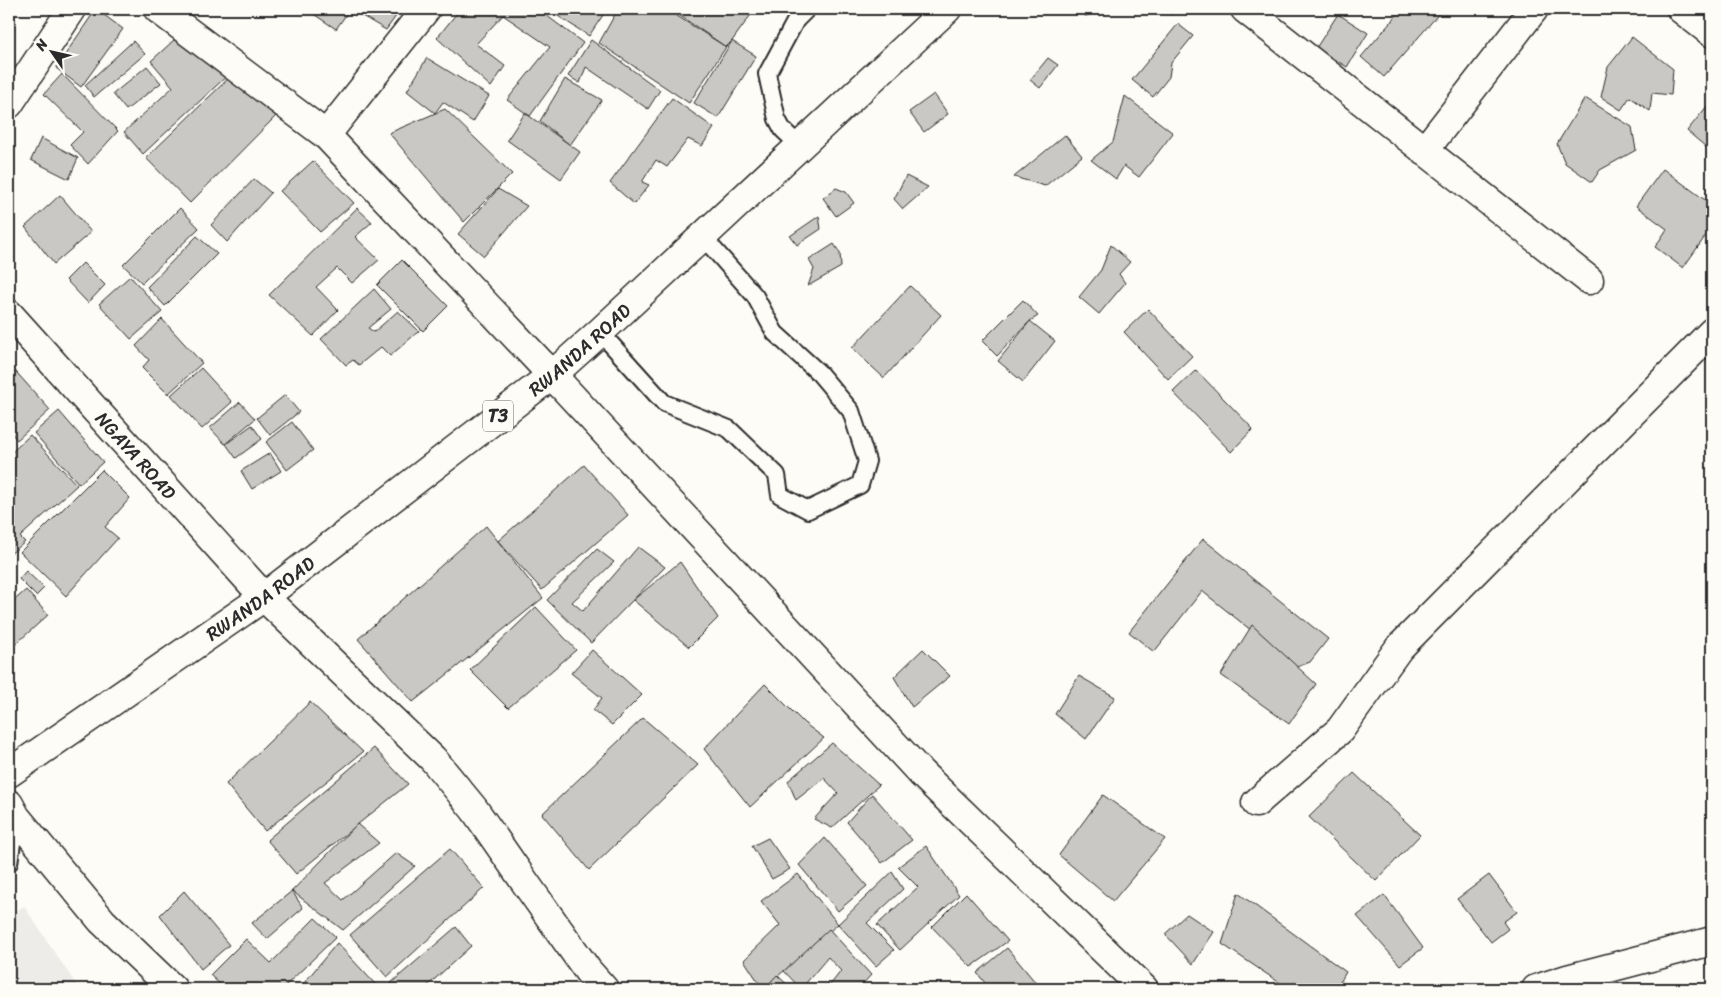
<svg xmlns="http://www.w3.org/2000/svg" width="1721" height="998" viewBox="0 0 1721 998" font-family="Sriracha,sans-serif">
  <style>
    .built { fill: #edece8 }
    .building { fill: #c9c8c4; stroke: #2b2b2b }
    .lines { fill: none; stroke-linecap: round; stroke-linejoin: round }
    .service-casing { stroke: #2b2b2b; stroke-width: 20 }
    .minor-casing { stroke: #2b2b2b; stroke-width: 31 }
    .tertiary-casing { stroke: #2b2b2b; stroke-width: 31 }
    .secondary-casing { stroke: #2b2b2b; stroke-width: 31 }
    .trunk-casing { stroke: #2b2b2b; stroke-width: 31 }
    .service { stroke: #fdfcf7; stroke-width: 16 }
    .minor { stroke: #fdfcf7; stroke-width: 28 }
    .tertiary { stroke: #fdfcf7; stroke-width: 28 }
    .secondary { stroke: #fdfcf7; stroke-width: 28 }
    .trunk { stroke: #fdfcf7; stroke-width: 28 }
    .labels { text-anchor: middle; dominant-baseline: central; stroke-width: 4.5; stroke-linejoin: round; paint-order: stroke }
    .shield { fill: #fdfcf7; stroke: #6a6a68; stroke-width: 1 }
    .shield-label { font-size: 18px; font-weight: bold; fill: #2b2b2b }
    .street-label { font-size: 19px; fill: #2b2b2b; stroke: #fdfcf7 }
  </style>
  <rect width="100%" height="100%" fill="#fdfcf7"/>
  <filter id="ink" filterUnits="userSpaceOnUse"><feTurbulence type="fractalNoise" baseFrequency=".02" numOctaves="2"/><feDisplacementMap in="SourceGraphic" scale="10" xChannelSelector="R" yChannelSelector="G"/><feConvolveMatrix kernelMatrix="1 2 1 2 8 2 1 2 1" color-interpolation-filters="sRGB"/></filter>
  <g filter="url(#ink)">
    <polygon class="built" points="24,906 79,989 9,989 9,916"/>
    <g class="building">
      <polygon points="96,9 123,29 81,87 56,68"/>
      <polygon points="306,9 350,9 336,29"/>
      <polygon points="350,9 401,9 386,30"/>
      <polygon points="460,9 538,9 583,43 530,116 507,100 550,47 503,15 476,44 505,66 491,87 437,38"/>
      <polygon points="547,9 607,9 589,36"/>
      <polygon points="618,9 666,9 726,47 689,103 599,43"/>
      <polygon points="670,9 755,9 732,41 726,47"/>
      <polygon points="1080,9 1097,9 1099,12 1085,16"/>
      <polygon points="1164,9 1178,9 1172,15"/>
      <polygon points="1402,9 1443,9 1384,77 1361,57"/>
      <polygon points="1338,14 1368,33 1347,67 1316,48"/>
      <polygon points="1178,24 1193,36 1171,63 1169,77 1153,97 1132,80"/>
      <polygon points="184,31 230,73 143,154 124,132 173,87 151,61"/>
      <polygon points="1632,37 1673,69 1671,95 1652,93 1650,111 1630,97 1621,110 1601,97 1608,67"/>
      <polygon points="591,40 660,90 648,109 586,67 580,83 568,76"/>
      <polygon points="133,41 145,54 94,97 85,85"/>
      <polygon points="732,41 756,56 718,118 694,103"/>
      <polygon points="427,58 489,96 473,122 443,102 435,113 407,91"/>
      <polygon points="1048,58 1058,65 1040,88 1030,80"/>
      <polygon points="147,66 161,83 126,110 113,94"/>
      <polygon points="62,74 118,131 88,164 70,145 83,132 44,94"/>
      <polygon points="233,74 277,115 190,203 146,158"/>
      <polygon points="565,79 602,100 570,145 540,121"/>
      <polygon points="934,94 948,114 924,132 909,112"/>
      <polygon points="1125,96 1173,133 1139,177 1124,166 1116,179 1091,160 1113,142"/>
      <polygon points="672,98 714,128 702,146 688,139 667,167 656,160 642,182 649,185 634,204 610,183"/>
      <polygon points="1585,98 1632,127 1636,150 1600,170 1592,182 1565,163 1557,144"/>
      <polygon points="1712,100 1712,152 1687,131"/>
      <polygon points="445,109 512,174 464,222 389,133"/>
      <polygon points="525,113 580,152 561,179 507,140"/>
      <polygon points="1065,135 1082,156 1045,186 1014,177"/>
      <polygon points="41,138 78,158 69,179 31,160"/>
      <polygon points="313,161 354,203 320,232 280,191"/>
      <polygon points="1663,169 1712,205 1712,227 1683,268 1655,247 1667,229 1636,206"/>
      <polygon points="906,176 928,187 903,209 894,199"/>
      <polygon points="254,179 271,193 227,242 211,225"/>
      <polygon points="836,188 846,192 854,203 836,216 823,198"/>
      <polygon points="498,189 527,206 484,256 458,234"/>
      <polygon points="60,195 91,232 54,264 25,227"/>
      <polygon points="180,208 199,228 142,283 123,265"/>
      <polygon points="357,208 372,222 355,237 379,260 352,283 337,268 316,287 338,310 313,336 269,295"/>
      <polygon points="819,216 821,229 797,245 790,236"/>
      <polygon points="197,236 217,254 165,306 147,287"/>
      <polygon points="834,244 840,253 841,267 808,286 814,269 809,260"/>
      <polygon points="1111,245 1130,262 1119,274 1125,283 1099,314 1079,297 1101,270"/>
      <polygon points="402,260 448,306 423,331 377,285"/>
      <polygon points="83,263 105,285 88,303 66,280"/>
      <polygon points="130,276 162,312 131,339 99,304"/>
      <polygon points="910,286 941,315 884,378 852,348"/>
      <polygon points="374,289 391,309 368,328 374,332 398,311 419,331 390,356 381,347 359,365 353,360 346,365 321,339"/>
      <polygon points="1023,300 1038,316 1030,321 997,356 982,341"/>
      <polygon points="1148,309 1192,356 1168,379 1124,332"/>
      <polygon points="162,319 202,363 168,394 142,368 149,360 136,346"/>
      <polygon points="1030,321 1055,341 1023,382 998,361"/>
      <polygon points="9,364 50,410 17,440 9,430"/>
      <polygon points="201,368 232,402 202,429 171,395"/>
      <polygon points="1196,370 1253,429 1231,452 1173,392"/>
      <polygon points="285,395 299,412 270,435 257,418"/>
      <polygon points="240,402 255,419 225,444 210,428"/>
      <polygon points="59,411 103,462 79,484 34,433"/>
      <polygon points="292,422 313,450 287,470 266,442"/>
      <polygon points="252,425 262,439 236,458 226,444"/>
      <polygon points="30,435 77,485 20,537 25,542 9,555 9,455"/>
      <polygon points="270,453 281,471 252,489 241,471"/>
      <polygon points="584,465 628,515 542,590 498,541"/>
      <polygon points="102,470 130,498 105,527 118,538 66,596 20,552"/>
      <polygon points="486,526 543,598 413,702 358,639"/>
      <polygon points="1203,539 1328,639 1310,662 1297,667 1202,591 1154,652 1129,632"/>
      <polygon points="638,547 665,567 591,643 547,600 597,549 614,562 572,602 583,611"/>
      <polygon points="680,562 718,618 689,647 633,600"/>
      <polygon points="26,571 44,588 36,596 19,579"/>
      <polygon points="26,590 48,615 9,650 9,605"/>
      <polygon points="536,607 576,650 508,708 470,670"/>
      <polygon points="1252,625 1316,684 1289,724 1221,675"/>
      <polygon points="923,649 950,676 912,707 894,677"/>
      <polygon points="592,650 642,695 612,725 593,710 602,698 571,673"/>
      <polygon points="1079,676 1115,697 1086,739 1055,714"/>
      <polygon points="765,684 804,723 824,738 750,807 704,749"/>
      <polygon points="310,702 363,752 265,831 226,784"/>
      <polygon points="643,718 698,765 589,870 542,814"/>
      <polygon points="832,743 879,785 832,828 814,819 838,793 824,778 796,800 788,781"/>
      <polygon points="374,748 408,784 296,874 267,840"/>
      <polygon points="1354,773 1420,835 1376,881 1309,817"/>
      <polygon points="872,794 912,840 882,863 847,822"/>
      <polygon points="1103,795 1165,839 1113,901 1059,855"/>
      <polygon points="357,824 379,843 325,883 343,900 396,853 415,866 343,930 292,891"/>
      <polygon points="768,838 790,869 772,879 752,846"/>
      <polygon points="825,838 867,886 838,911 799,865"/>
      <polygon points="926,846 959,895 900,950 877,925 918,887 898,867"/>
      <polygon points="450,849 484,888 387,977 350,935"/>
      <polygon points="892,872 903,889 867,923 894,950 876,966 838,924"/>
      <polygon points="798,874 838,924 763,989 744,960 780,925 761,901"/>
      <polygon points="1489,875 1517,912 1503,922 1508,929 1491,942 1457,899"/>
      <polygon points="184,891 229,945 201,969 160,915"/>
      <polygon points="292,891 303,908 267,939 252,923"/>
      <polygon points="966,893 1008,941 971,967 932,927"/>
      <polygon points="1238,893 1346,972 1336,989 1289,989 1222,944"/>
      <polygon points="1384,895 1423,948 1400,965 1357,916"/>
      <polygon points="1187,914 1214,932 1193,964 1165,934"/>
      <polygon points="315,918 336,937 282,989 225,989 210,975 246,939 271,963"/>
      <polygon points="456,927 471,946 424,989 397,989 391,983"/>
      <polygon points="829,929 871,975 858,989 827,989 841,971 828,957 801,989 784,971"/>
      <polygon points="337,943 376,985 371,989 299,989"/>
      <polygon points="1007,948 1041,989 990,989 977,973"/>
      <polygon points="777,975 792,989 764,989"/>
      <polygon points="492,982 498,989 484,989"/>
    </g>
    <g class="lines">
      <defs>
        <g id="service">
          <polyline points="800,146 783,130 777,119 767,74 796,20 807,9"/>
          <polyline points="600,332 664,403 729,429 777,475 780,495 808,510 860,485 867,461 851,411 819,373 775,333 755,296 703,237"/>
          <polyline points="9,863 16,817"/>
        </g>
        <g id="minor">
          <polyline points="158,9 326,135 552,375"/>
          <polyline points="1245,9 1589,280"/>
          <polyline points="1681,9 1712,33"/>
          <polyline points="9,104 72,9"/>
          <polyline points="326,135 426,9"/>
          <polyline points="1424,151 1534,9"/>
          <polyline points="264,597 433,759 474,809 529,888 588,971 604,989"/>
          <polyline points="1256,803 1340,730 1399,648 1712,332"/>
          <polyline points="9,804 16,817 102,921 173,989"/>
        </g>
        <g id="tertiary">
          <path id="s1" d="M9,314L264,597"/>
          <polyline points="1536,989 1567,979 1712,941"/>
        </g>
        <polyline id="secondary" points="552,375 921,773 1144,989"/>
        <g id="trunk">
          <path id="s2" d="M9,773L264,597L552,375L600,332L947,9"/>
        </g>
      </defs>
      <use href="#service" class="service-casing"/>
      <use href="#minor" class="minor-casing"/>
      <use href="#tertiary" class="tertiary-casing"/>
      <use href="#secondary" class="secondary-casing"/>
      <use href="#trunk" class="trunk-casing"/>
      <use href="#service" class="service"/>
      <use href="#minor" class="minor"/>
      <use href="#tertiary" class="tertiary"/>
      <use href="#secondary" class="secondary"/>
      <use href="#trunk" class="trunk"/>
    </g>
  </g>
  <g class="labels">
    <rect class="shield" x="483" y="400.5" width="30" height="31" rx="4"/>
    <g class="shield-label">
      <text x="498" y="416">T3</text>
    </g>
    <g class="street-label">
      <text stroke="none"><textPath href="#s2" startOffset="711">RWANDA ROAD</textPath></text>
      <text stroke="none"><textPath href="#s1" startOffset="190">NGAYA ROAD</textPath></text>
      <text stroke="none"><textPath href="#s2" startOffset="306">RWANDA ROAD</textPath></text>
    </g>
  </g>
  <rect width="1721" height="998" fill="none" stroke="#fdfcf7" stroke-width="30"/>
  <rect x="15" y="15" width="1691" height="968" fill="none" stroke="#2b2b2b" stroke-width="2" filter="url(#ink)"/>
  <g transform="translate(52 52) rotate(304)" stroke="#fdfcf7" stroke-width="4" paint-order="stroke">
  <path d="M0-4L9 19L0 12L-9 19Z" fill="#2b2b2b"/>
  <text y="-8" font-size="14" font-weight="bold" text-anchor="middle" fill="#2b2b2b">N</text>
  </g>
</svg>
